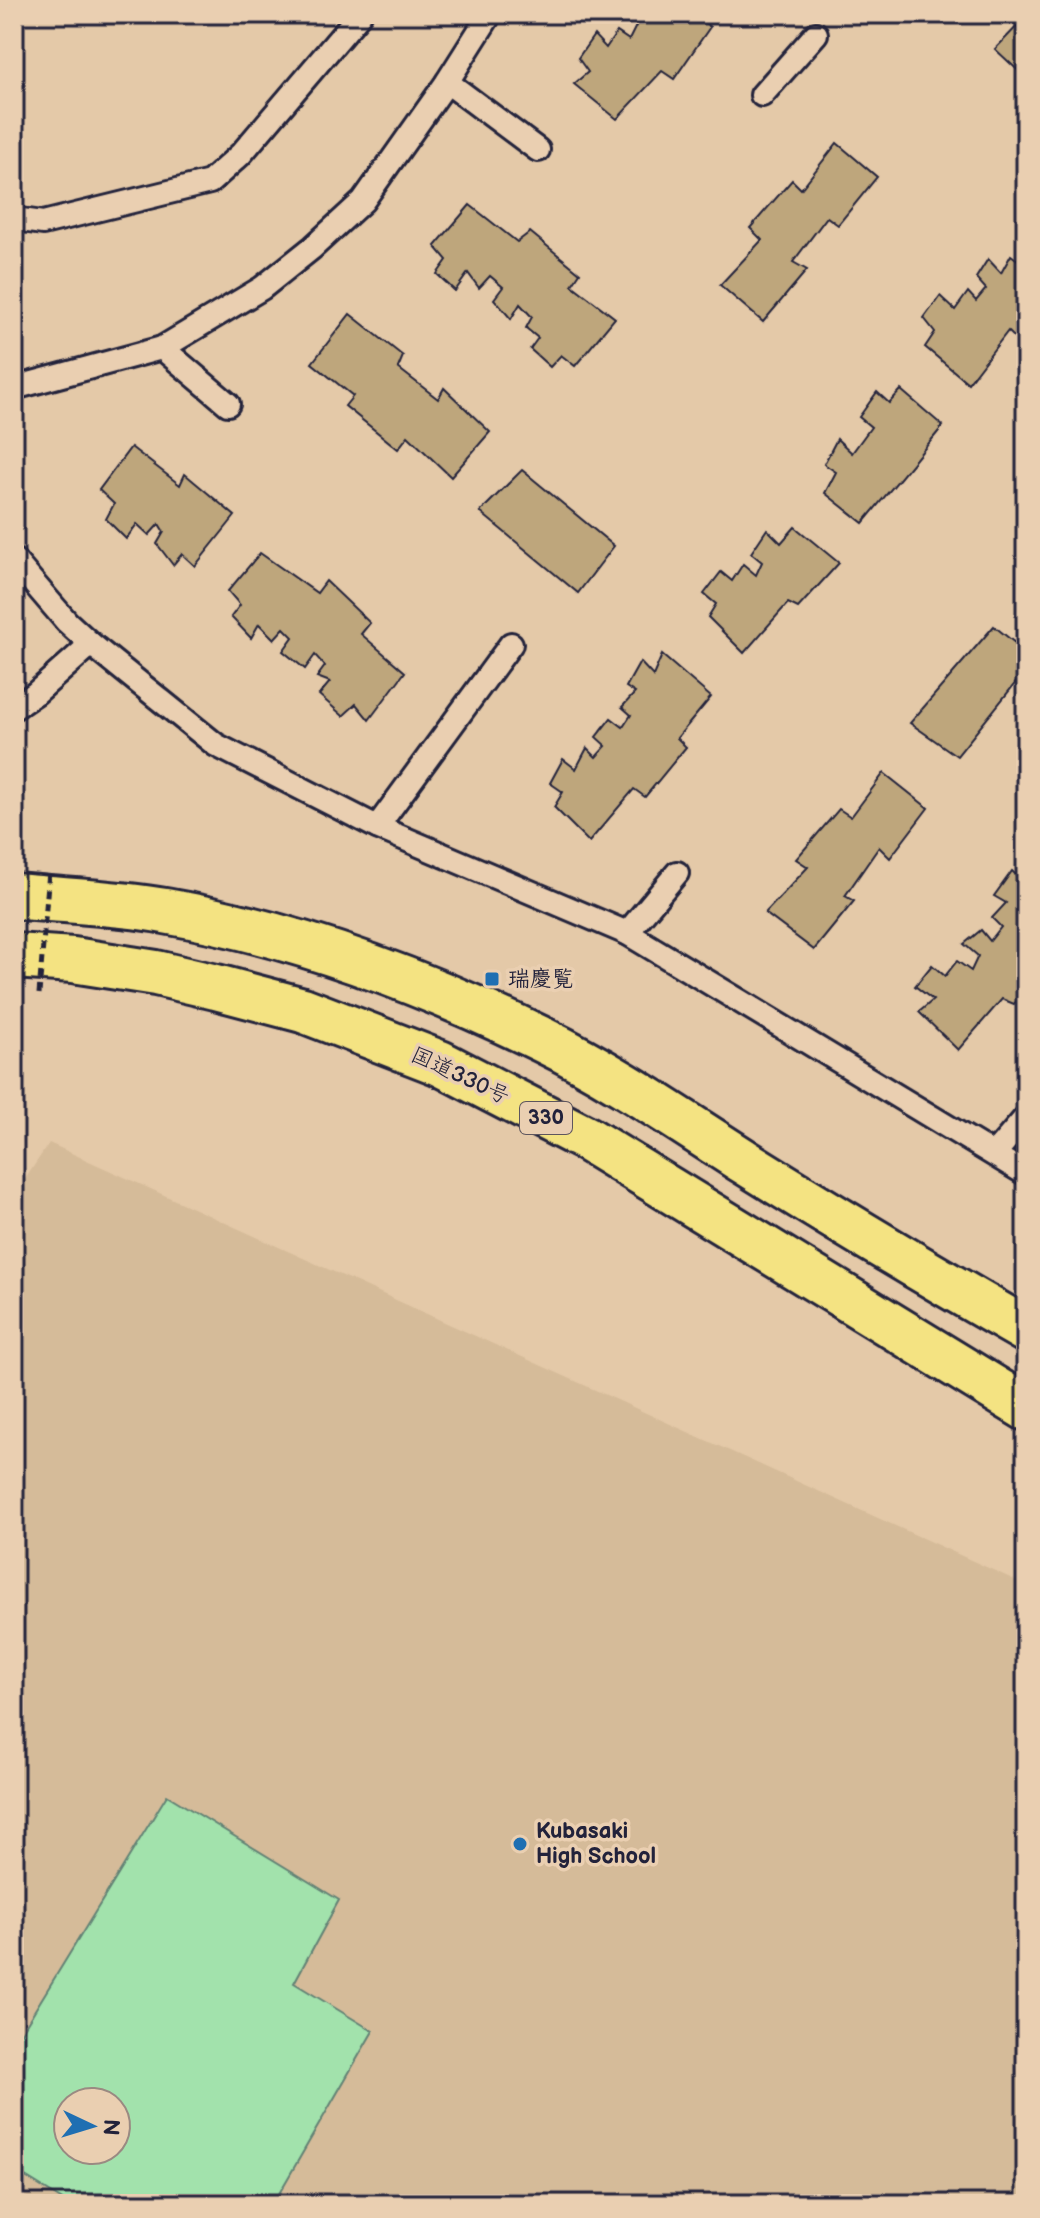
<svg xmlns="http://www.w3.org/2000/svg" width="1040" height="2218" viewBox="0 0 1040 2218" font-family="'Balsamiq Sans','Klee One',sans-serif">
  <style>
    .built { fill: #d5bb99; fill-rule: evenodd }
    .green { fill: #a2e2ac; stroke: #628274; stroke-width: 2; fill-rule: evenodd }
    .building { fill: #bea67c; stroke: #22223b; stroke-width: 2 }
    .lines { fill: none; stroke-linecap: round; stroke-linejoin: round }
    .lane-casing { stroke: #22223b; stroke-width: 28 }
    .highway-casing { stroke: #22223b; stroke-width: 50 }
    .lane { stroke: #eacfb1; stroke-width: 22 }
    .highway { stroke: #f4e382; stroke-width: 44 }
    .path-bridge { stroke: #22223b; stroke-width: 5; stroke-dasharray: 8 6; stroke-linecap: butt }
    .poi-dot { fill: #1f6fb2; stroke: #eacfb1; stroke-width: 3 }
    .labels { text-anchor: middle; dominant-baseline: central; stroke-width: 7; stroke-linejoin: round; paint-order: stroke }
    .shield { fill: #eacfb1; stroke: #5e565e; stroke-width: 2 }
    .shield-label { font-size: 20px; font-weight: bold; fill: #22223b }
    .poi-label { font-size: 22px; font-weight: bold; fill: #22223b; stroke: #eacfb1; text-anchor: start }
    .street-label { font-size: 22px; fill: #22223b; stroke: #eacfb1 }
  </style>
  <rect width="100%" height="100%" fill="#e4c9a8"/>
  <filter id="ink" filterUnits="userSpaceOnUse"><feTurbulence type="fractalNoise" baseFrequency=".0125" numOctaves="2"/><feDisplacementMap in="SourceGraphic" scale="16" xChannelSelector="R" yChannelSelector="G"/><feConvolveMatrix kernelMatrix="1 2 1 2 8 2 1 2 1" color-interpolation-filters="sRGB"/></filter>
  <g filter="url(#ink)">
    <path class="built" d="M49,1143L1026,1585V2204H35L14,2185V1196ZM68,2102H116V2150H68Z"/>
    <path class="green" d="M167,1795L339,1900L294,1983L373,2031L273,2204H69L14,2170V2044ZM68,2102H116V2150H68Z"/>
    <g class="building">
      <polygon points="625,14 695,14 710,27 674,79 662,71 617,119 574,84 588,72 578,58 594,35 606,48 617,32 629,40 636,26 622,18"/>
      <polygon points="1026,17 1026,78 995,49"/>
      <polygon points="837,143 877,177 838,225 827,217 793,262 807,270 763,322 720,285 762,240 750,228 792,180 801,189"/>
      <polygon points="470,205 517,242 530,232 580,273 572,285 615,318 575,366 561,355 550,367 530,349 538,338 526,328 532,317 520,304 511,319 494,299 503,287 490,276 479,288 468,273 455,291 437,274 447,260 435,246"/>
      <polygon points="1011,255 1026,266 1026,332 1019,342 1008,331 968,383 925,347 935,332 924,318 940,296 955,310 968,292 976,301 986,289 976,278 988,259 1001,273"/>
      <polygon points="350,314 403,356 398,368 438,399 444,388 490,432 451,477 408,436 398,449 345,406 353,396 312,363"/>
      <polygon points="901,390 943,426 863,523 825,493 836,472 824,464 837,439 852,453 871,427 859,417 877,392 889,403"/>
      <polygon points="131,447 180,485 185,474 235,516 195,566 182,554 173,565 157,544 164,532 159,524 149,535 137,524 126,539 106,519 114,504 99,490"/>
      <polygon points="522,470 614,546 578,593 480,512"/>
      <polygon points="795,527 839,563 798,608 788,603 744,653 708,617 716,604 704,594 721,572 732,581 743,564 756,575 762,562 751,553 767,529 781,543"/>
      <polygon points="260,553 317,593 326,581 370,623 361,634 405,672 369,720 356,704 343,716 319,695 330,682 317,677 325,666 315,655 305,669 283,651 293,637 284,628 274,639 259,624 251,638 231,617 240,605 228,591"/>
      <polygon points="994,626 1026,652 1026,670 957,756 910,723"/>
      <polygon points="662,655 711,697 677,738 686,747 645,797 634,789 589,842 554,807 563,792 550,783 563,759 576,769 587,748 596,757 606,746 596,737 611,718 623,727 631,715 622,707 635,693 626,687 640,662 653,676"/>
      <polygon points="884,773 928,808 890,858 879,847 845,896 854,901 814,950 765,913 808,867 796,859 839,809 851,817"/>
      <polygon points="1012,871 1026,884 1026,989 1014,1004 1002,999 958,1050 919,1012 933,1000 915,986 932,965 945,976 957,961 971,971 978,956 964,944 981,930 990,941 1001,927 992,918 1006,903 994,896"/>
    </g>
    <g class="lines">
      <defs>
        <g id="lane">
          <polyline points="447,82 538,150"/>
          <polyline points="762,95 816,34"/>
          <polyline points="14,219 43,223 210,182 241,154 360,14"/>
          <polyline points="162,348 228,404"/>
          <polyline points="14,388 162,348 262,288 312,248 363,201 447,82 490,14"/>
          <polyline points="14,560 67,622 91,644 216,745 377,827 627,933 1026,1174"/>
          <polyline points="14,708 36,693 91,644"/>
          <polyline points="377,827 511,644"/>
          <polyline points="627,933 677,873"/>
          <polyline points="995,1153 1026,1117"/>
        </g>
        <g id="highway">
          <path d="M14,896C64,901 116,902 165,911C293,933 426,983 543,1040C613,1074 679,1120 745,1162C838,1220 931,1276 1026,1330"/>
          <polyline points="14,956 73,960 156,973 216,987 303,1010 440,1063 587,1139 1026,1408"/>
        </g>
      </defs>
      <use href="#lane" class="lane-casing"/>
      <use href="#highway" class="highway-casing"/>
      <use href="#lane" class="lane"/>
      <use href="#highway" class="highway"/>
      <polyline class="path-bridge" points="39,994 49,871"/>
    </g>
  </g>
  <g class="poi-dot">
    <rect x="484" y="971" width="16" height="16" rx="4"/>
    <circle cx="520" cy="1844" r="8"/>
  </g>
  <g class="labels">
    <rect class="shield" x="520" y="1102" width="52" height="32" rx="6"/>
    <g class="shield-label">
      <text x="546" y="1118">330</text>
    </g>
    <g class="poi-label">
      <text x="508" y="979">瑞慶覧</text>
      <text x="536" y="1831">Kubasaki<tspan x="536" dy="25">High School</tspan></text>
    </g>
    <g class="street-label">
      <text transform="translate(460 1076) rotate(25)">国道330号</text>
    </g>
  </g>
  <rect width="1040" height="2218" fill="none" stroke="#eacfb1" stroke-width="48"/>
  <rect x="24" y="24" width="992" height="2170" fill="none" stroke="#22223b" stroke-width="3" filter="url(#ink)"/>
  <g transform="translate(92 2126) rotate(94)"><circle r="38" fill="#eacfb1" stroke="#9a8a82" stroke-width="2"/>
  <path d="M0-6L14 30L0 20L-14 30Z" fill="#1f6fb2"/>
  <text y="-12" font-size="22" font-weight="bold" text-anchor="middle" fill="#22223b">N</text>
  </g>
</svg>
